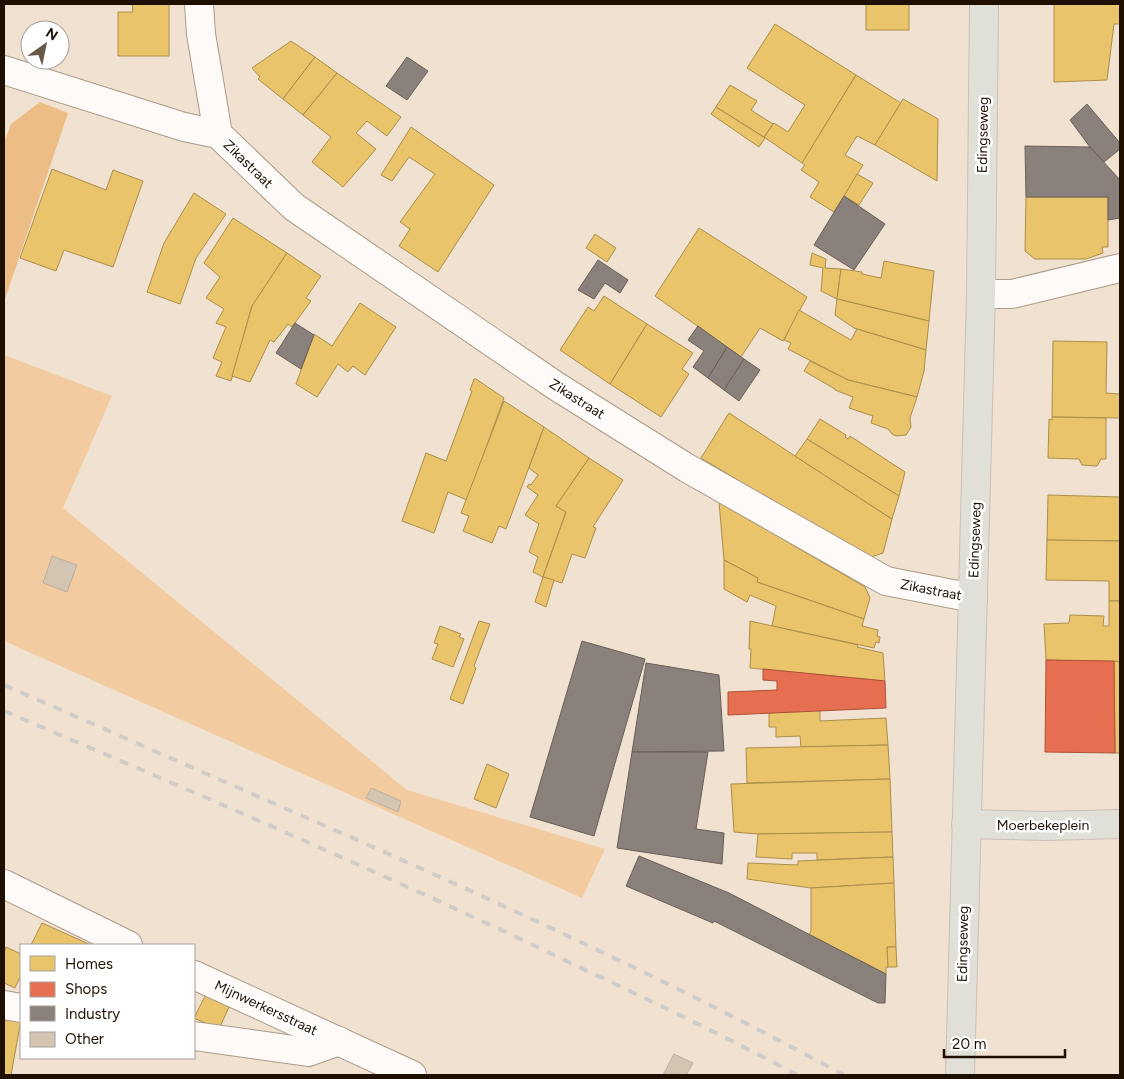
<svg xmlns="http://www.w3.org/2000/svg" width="1124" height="1079" viewBox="0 0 1124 1079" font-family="Figtree,sans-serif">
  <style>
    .green { fill: #f2cca0 }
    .forest { fill: #ecbe86 }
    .homes { fill: #e9c46a; stroke: #ac8e4a }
    .shops { fill: #e76f51; stroke: #ab5239 }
    .industry { fill: #8a817c; stroke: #6a5f57 }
    .building { fill: #d4c5b3; stroke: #bdae9d }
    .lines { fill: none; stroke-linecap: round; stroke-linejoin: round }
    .minor-casing { stroke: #aa9b8a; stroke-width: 30 }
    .major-casing { stroke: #c9c0b7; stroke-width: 30 }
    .minor { stroke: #fdfaf8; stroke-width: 28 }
    .major { stroke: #e0e0d8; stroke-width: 28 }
    .rail { stroke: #d1ccc7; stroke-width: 4; stroke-dasharray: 9 9; stroke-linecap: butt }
    .labels { text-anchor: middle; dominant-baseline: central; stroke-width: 5; stroke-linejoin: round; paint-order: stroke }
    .street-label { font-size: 14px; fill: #1f0f00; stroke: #fff }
  </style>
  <rect width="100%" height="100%" fill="#f1e1d0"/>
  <polygon class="green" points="4,355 112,396 63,508 407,790 605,849 582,898 4,641"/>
  <polygon class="forest" points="40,102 68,113 4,302 4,143 11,124"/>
  <g class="homes">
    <polygon points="132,4 169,4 169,56 118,56 118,12 133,12"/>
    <rect x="866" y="4" width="43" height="26"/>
    <polygon points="1054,4 1120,4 1120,24 1114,24 1107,80 1054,82"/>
    <polygon points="775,24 856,75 802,163 764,137 774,123 788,132 805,105 747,68"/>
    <polygon points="291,41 315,57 283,99 258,79 260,77 252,68"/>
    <polygon points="315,57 337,73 303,115 283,99"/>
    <polygon points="337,73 401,117 387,136 367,121 356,133 376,149 343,187 312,162 331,137 303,115"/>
    <polygon points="856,75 901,103 875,145 857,136 845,155 863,165 834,212 810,197 819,182 801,170 805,165 802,163"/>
    <polygon points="730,85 757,101 751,110 773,124 764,137 716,107"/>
    <polygon points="903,99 938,119 937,181 875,145"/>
    <polygon points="716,107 765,138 759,147 711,114"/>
    <polygon points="411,127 494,185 438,272 399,246 410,229 400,222 435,174 409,157 392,181 381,175"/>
    <polygon points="52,169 106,190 113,170 143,181 113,267 64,250 56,271 20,258"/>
    <polygon points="857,174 873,183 859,205 844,196"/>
    <polygon points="194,193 226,214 196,258 180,304 147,292 164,243"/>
    <polygon points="1026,197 1108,197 1108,247 1102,247 1103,253 1086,259 1035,259 1025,251"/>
    <polygon points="233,218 287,253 252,306 231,381 216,376 222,362 213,358 226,327 216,323 224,309 206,298 220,277 204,263"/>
    <polygon points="699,228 807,297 783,341 760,328 741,357 655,296"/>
    <polygon points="595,234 616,248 607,262 586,248"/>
    <polygon points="287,253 321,276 306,298 311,301 292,327 288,324 274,342 270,340 250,382 232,376 252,306"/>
    <polygon points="812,253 826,259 825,268 841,269 837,299 821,291 823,268 810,265"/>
    <polygon points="884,261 934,271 929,321 837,299 841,269 862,272 862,274 881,278"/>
    <polygon points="604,296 647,324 610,384 560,350 588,307 594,311"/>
    <polygon points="837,299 929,321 926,350 854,328 835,315"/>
    <polygon points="360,303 396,327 365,375 353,366 348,372 338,364 317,397 296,384 314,334 332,346"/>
    <polygon points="799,310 851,340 857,329 926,350 924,371 917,397 848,380 788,349 791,343 784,340"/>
    <polygon points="647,324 693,353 682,369 689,374 661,417 610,384"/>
    <polygon points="1053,341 1107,342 1106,393 1120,394 1120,418 1052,417"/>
    <polygon points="810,361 848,380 917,397 910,418 911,427 906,435 896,436 892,434 888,429 871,423 873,416 849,408 853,397 835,390 835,389 804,371"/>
    <polygon points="474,379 476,379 504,398 467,500 448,492 434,533 402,521 426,453 446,461 472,391 470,390"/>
    <polygon points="504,401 544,427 506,529 499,526 492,543 463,531 469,516 461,513"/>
    <polygon points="729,413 892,519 883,553 868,558 701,458"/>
    <polygon points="1052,417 1106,418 1106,459 1101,459 1097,466 1082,465 1079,459 1048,458 1049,419 1052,420"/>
    <polygon points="820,419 846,435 845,437 848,439 850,436 905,472 899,496 807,439"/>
    <polygon points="544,427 589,458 556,506 566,512 543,577 533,572 538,557 529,552 539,524 525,515 538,495 527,487 529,484 531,485 538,475 529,468"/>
    <polygon points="807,439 899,496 892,519 795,456"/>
    <polygon points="589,458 623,480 593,527 596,528 585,558 572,554 562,583 543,577 566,512 556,506"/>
    <polygon points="1048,495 1120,497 1120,541 1047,540"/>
    <polygon points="719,502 865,587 870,598 864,619 757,582 758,578 724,560"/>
    <polygon points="1047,540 1120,541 1120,601 1109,601 1109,581 1046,580"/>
    <polygon points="724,560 758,578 757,582 864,619 862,626 878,630 877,636 880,637 879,643 876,642 874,648 772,626 776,606 750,595 747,602 724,589"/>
    <polygon points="543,577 554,580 546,607 535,602"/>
    <polygon points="1109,601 1120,601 1120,662 1046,660 1044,624 1069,623 1070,615 1104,616 1103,626 1109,626"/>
    <polygon points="479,621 490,624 474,666 476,668 463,704 450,699"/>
    <polygon points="750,621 858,645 857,647 883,653 885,681 750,668 751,649 749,649"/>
    <polygon points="440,626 461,634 459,637 464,639 453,667 432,659 438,644 434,643"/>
    <polygon points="1114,661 1120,662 1120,753 1115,753"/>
    <polygon points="820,710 820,721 886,718 888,745 801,747 800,736 776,737 776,727 769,727 769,713"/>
    <polygon points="888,745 890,779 747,783 746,748"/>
    <polygon points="487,764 509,774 496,808 474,799"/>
    <polygon points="890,779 892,832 758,834 734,832 731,784"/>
    <polygon points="892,832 893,857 817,860 817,853 792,853 792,859 756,857 758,834"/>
    <polygon points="893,857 894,883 811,888 747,879 748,863 798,865 798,861"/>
    <polygon points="894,883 896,947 887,947 888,967 886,968 886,974 809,935 811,931 811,888"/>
    <polygon points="42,923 91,945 31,945"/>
    <polygon points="6,947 21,954 21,980 19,979 15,988 4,983 4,952"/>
    <polygon points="887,947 896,947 897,967 888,967"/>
    <polygon points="206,994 230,1005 219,1029 194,1018"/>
    <polygon points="4,1017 21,1020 11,1075 4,1075"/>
  </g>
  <g class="shops">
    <polygon points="1046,660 1114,661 1115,753 1045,752"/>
    <polygon points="763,669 885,681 886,708 728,715 728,692 777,690 777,681 763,680"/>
  </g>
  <g class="industry">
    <polygon points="407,57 428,71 407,100 386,86"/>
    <polygon points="1087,104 1120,143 1120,149 1104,162 1090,147 1070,120"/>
    <polygon points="1025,146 1090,147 1120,180 1120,218 1108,220 1108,197 1026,197"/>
    <polygon points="844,196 885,224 854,270 814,245"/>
    <polygon points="598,260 628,280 620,293 605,283 594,299 578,290"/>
    <polygon points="295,323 314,335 301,369 276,353"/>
    <polygon points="698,326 727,347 708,378 693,367 704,351 688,340"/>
    <polygon points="727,347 744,359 724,390 708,378"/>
    <polygon points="744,359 760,370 739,401 724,390"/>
    <polygon points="582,641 645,659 594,836 530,817"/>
    <polygon points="646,663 719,675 724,751 632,752"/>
    <polygon points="632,752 708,752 696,829 724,833 722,864 617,848"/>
    <polygon points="639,856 729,893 886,974 885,1003 878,1003 714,921 713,923 626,886"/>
  </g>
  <g class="building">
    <polygon points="52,556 77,565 67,592 43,583"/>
    <polygon points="371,788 401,801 398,812 366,798"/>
    <polygon points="674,1054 693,1063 686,1075 663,1075"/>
  </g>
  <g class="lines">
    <defs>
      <g id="minor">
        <polyline points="199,4 201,34 218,134"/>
        <polyline points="4,70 184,127 218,134 294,207 556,386 687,468 886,581 973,598"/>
        <polyline points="981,294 1012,294 1120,268"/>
        <polyline points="4,884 128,945"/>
        <polyline points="194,975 412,1075"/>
        <polyline points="4,1005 21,1008"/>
        <polyline points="194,1036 308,1052 339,1041"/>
      </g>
      <g id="major">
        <polyline points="966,824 1045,826 1120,824"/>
        <polyline points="960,1075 981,294 984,4"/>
      </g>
    </defs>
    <use href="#minor" class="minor-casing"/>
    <use href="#major" class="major-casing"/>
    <use href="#minor" class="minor"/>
    <use href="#major" class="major"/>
    <g class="rail">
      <path d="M4,685C102,728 200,771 298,814C483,895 667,979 844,1075"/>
      <path d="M4,711C196,793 388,875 577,966C651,1001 725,1036 797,1075"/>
    </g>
  </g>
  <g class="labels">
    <g class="street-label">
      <text transform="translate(983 135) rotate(-89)">Edingseweg</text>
      <text transform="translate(248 164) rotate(44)">Zikastraat</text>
      <text transform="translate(577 399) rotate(32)">Zikastraat</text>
      <text transform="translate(975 540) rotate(-88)">Edingseweg</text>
      <text transform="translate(931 590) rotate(11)">Zikastraat</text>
      <text x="1043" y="825">Moerbekeplein</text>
      <text transform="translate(963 944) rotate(-89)">Edingseweg</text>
      <text transform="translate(266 1008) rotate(25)">Mijnwerkersstraat</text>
    </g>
  </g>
  <rect width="1124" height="1079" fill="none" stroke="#1f0f00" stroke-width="10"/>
  <rect x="20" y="944" width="175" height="115" fill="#ffffff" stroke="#a59f99"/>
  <rect x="30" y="956" width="25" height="15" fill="#e9c46a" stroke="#a59f99"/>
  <text x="65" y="969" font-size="15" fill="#1f0f00">Homes</text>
  <rect x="30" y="982" width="25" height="15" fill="#e76f51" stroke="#a59f99"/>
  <text x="65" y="994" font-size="15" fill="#1f0f00">Shops</text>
  <rect x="30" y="1006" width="25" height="15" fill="#8a817c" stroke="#a59f99"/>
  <text x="65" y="1019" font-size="15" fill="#1f0f00">Industry</text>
  <rect x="30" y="1032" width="25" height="15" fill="#d4c5b3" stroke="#a59f99"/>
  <text x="65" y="1044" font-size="15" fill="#1f0f00">Other</text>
  <g transform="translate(45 45) rotate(33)"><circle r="24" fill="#ffffff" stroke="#a59f99"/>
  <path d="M0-4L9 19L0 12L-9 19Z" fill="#685849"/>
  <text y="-8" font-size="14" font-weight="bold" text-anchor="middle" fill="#1f0f00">N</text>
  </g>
  <path d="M944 1049v8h121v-8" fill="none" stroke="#1f0f00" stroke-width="2.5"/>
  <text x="952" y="1049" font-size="15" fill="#1f0f00" stroke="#ffffff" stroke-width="4" paint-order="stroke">20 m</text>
</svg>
